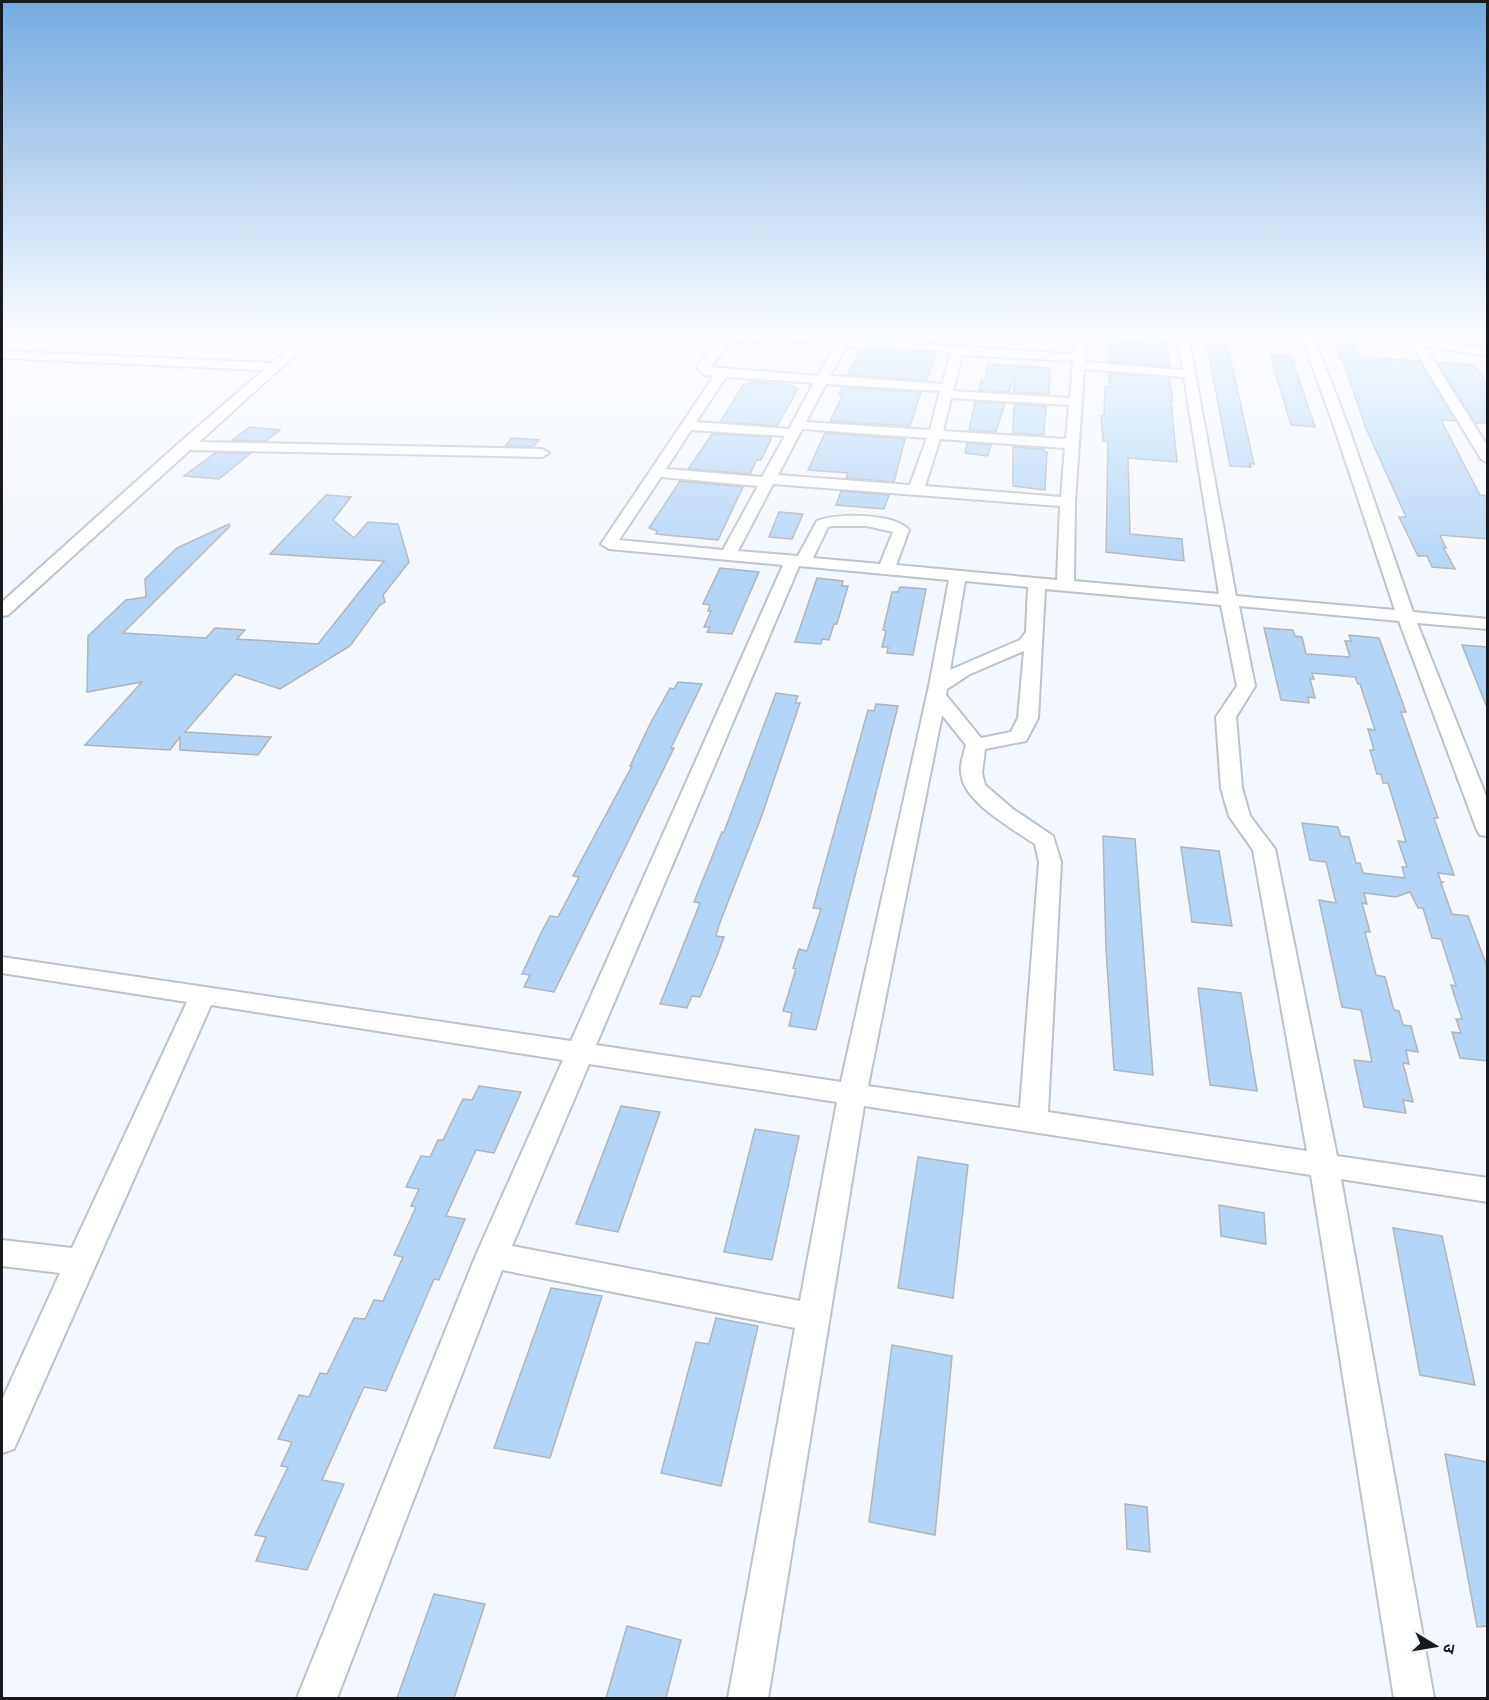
<svg xmlns="http://www.w3.org/2000/svg" width="1489" height="1700" viewBox="0 0 1489 1700" font-family="Barlow,'Noto Sans Devanagari',sans-serif">
  <style>
    .building { fill: #b3d5f7; stroke: #afb5bb; stroke-width: 1.5 }
    .lines { fill: none; stroke-linecap: round; stroke-linejoin: round }
    .street-casing { stroke: #bcc2c8; stroke-width: 4 }
    .street { fill: #fff; fill-rule: evenodd }
  </style>
  <rect width="100%" height="100%" fill="#f3f8fe"/>
  <g class="building">
    <polygon points="1205,335 1222,335 1226,339 1254,464 1250,463 1251,467 1230,466"/>
    <polygon points="1330,335 1350,335 1361,357 1419,361 1456,421 1441,420 1480,495 1488,496 1488,539 1440,535 1446,548 1443,547 1455,569 1432,567 1427,556 1418,556 1399,517 1406,517 1365,426 1346,369"/>
    <polygon points="1108,341 1167,344 1170,367 1109,362"/>
    <polygon points="862,349 934,352 937,352 926,381 847,375"/>
    <polygon points="1270,355 1291,356 1315,427 1291,425"/>
    <polygon points="1437,362 1474,365 1488,385 1488,423 1475,423"/>
    <polygon points="988,364 1050,368 1049,394 1014,392 1014,376 1009,392 979,390 981,380 985,381"/>
    <polygon points="1109,373 1169,378 1173,401 1171,401 1177,462 1128,458 1130,534 1182,539 1184,561 1106,552 1108,442 1103,441 1101,416 1104,416 1105,386 1109,387"/>
    <polygon points="752,382 791,385 790,386 798,389 777,426 720,422 743,385"/>
    <polygon points="842,387 921,392 910,426 830,421 843,395 839,395"/>
    <polygon points="975,402 1005,403 996,432 969,430"/>
    <polygon points="1014,404 1046,406 1044,435 1013,433"/>
    <polygon points="250,427 280,430 266,441 232,440"/>
    <polygon points="825,433 905,439 894,482 846,478 848,473 808,470"/>
    <polygon points="712,434 772,437 761,460 757,460 750,474 688,469"/>
    <polygon points="512,438 539,440 533,447 505,446"/>
    <polygon points="967,443 991,445 988,456 965,453"/>
    <polygon points="1013,447 1044,449 1043,451 1047,452 1045,490 1013,486"/>
    <polygon points="215,453 251,453 219,479 184,476"/>
    <polygon points="680,481 743,487 718,540 656,534 657,531 649,528"/>
    <polygon points="841,491 889,495 884,509 836,505"/>
    <polygon points="326,495 351,497 333,520 354,538 368,522 398,524 409,562 383,595 385,602 379,606 350,646 280,689 235,674 185,732 271,737 258,755 180,750 180,737 170,750 85,745 142,682 87,692 88,636 126,600 146,597 145,579 177,548 229,524 230,526 123,633 206,638 215,628 245,630 237,639 318,644 384,561 270,554"/>
    <polygon points="779,512 803,514 792,539 769,537"/>
    <polygon points="720,568 759,572 732,634 707,632 710,627 704,627 711,611 708,611 710,605 703,604"/>
    <polygon points="817,578 843,581 842,586 848,586 837,624 834,624 829,640 822,639 821,644 795,642"/>
    <polygon points="900,587 926,589 913,655 887,653 888,647 882,647 886,631 883,630 892,592 898,592"/>
    <polygon points="1264,628 1293,630 1295,636 1302,637 1306,654 1350,657 1345,641 1351,641 1349,635 1379,638 1406,712 1401,712 1438,818 1434,818 1454,875 1438,873 1441,882 1444,882 1441,883 1452,914 1468,916 1488,969 1488,1061 1460,1058 1452,1032 1461,1033 1456,1019 1462,1019 1451,985 1456,986 1441,939 1432,938 1423,908 1418,908 1410,892 1396,897 1364,893 1367,904 1362,903 1370,932 1365,932 1376,975 1385,977 1394,1010 1399,1011 1403,1025 1411,1026 1418,1052 1406,1050 1409,1064 1403,1063 1413,1102 1403,1100 1406,1113 1364,1107 1354,1060 1372,1062 1361,1010 1342,1007 1319,900 1336,903 1326,862 1310,860 1302,823 1338,827 1341,836 1349,837 1356,863 1360,863 1363,873 1405,878 1402,867 1407,867 1398,841 1406,842 1388,783 1383,783 1381,774 1377,774 1370,750 1374,750 1368,729 1375,730 1360,684 1358,684 1355,677 1312,673 1314,679 1310,679 1315,698 1308,697 1309,703 1281,700"/>
    <polygon points="1462,645 1488,647 1488,705 1486,705"/>
    <polygon points="678,682 702,684 671,748 674,748 554,992 524,987 530,975 522,974 541,933 550,916 558,917 579,877 573,876 632,766 630,766 650,724 670,688 674,689"/>
    <polygon points="776,693 798,696 795,703 800,703 762,815 719,925 716,936 724,937 717,956 700,997 692,996 687,1008 660,1004 700,903 694,902 722,832 724,832"/>
    <polygon points="876,704 898,706 816,1030 789,1026 792,1013 783,1011 796,969 793,968 799,949 807,951 821,909 813,908 868,710 874,711"/>
    <polygon points="1103,836 1135,839 1153,1075 1114,1070 1106,949"/>
    <polygon points="1181,847 1219,851 1232,926 1192,922"/>
    <polygon points="1198,988 1241,993 1257,1091 1210,1085"/>
    <polygon points="479,1086 521,1092 494,1153 476,1150 446,1216 465,1219 439,1280 434,1279 386,1391 364,1387 322,1480 344,1484 307,1570 256,1561 266,1537 255,1535 288,1467 281,1466 292,1442 278,1439 299,1395 309,1397 320,1373 327,1374 354,1318 365,1319 374,1300 383,1301 403,1257 394,1255 416,1207 411,1206 419,1189 406,1187 421,1156 430,1157 438,1140 443,1140 463,1099 472,1100"/>
    <polygon points="621,1106 660,1112 618,1232 576,1224"/>
    <polygon points="755,1129 799,1136 772,1260 724,1252"/>
    <polygon points="918,1157 968,1165 953,1298 898,1288"/>
    <polygon points="1219,1205 1264,1213 1266,1244 1221,1236"/>
    <polygon points="1393,1228 1442,1236 1475,1385 1420,1375"/>
    <polygon points="551,1288 602,1296 550,1458 494,1448"/>
    <polygon points="716,1318 758,1326 721,1486 661,1473 696,1342 709,1344"/>
    <polygon points="892,1345 952,1356 935,1535 869,1522"/>
    <polygon points="1445,1454 1488,1462 1488,1626 1477,1627"/>
    <polygon points="1125,1504 1147,1507 1150,1552 1127,1549"/>
    <polygon points="434,1594 485,1604 454,1698 397,1698"/>
    <polygon points="627,1626 681,1640 666,1698 606,1698"/>
  </g>
  <g class="lines">
    <defs>
      <g id="street">
        <polygon points="304,335 317,335 199,442 542,449 549,453 542,457 190,450 8,615 2,616 2,602 179,443 264,370 2,358 2,351 272,363"/>
        <path d="M782,335L1073,354L1077,336L1103,335L1101,337L1086,340L1085,362L1183,370L1176,335H1188L1236,596L1395,610L1334,426L1301,335H1313L1348,426L1413,612L1488,619V629L1417,623L1488,801V836L1480,835L1477,830L1399,621L1239,606L1255,686L1236,717L1242,788L1250,816L1275,849L1337,1156L1488,1178V1202L1341,1179L1434,1698H1394L1311,1175L864,1106L768,1698H728L795,1328L502,1270L337,1698H297L476,1255L563,1060L211,1005L14,1449L2,1453V1400L60,1273L2,1266V1240L72,1248L187,1002L2,973V957L571,1041L783,565L609,549L601,544L714,376L704,375L697,367L699,364L724,336ZM744,339L835,345L818,376L710,367L732,341ZM846,346L937,350L951,353L942,384L830,376ZM962,355L1073,361L1070,398L953,391ZM1084,369L1184,377L1219,594L1074,581L1075,502ZM726,377L814,383L789,429L696,422ZM826,384L940,391L930,430L806,422ZM951,398L1069,405L1066,439L943,431ZM802,429L927,438L910,485L778,475ZM691,430L785,436L762,477L666,469ZM940,439L1065,448L1061,497L925,486ZM661,477L758,486L723,550L619,540ZM773,484L1060,506L1057,580L896,565L909,530C895,513 836,513 817,521L798,556L738,551ZM832,526H867L893,532L880,564L813,558L828,527ZM799,566L949,580L929,686L841,1082L596,1045ZM965,581L1028,587L1026,632L1020,640L950,670ZM1045,589L1221,605L1237,686L1216,717L1221,788L1229,816L1253,850L1307,1151L1048,1112L1061,862L1053,836L1013,809L985,785L982,773L985,749L1026,741L1038,718ZM1024,651L1018,718L1011,732L981,738L946,695L947,689L970,674ZM942,715L966,745C963,756 959,767 962,778C967,803 1014,830 1035,844L1039,862L1020,1108L868,1086ZM589,1064L837,1102L800,1301L512,1246Z"/>
        <polygon points="1406,335 1418,335 1420,338 1488,349 1488,356 1424,346 1488,447 1488,463 1481,459"/>
      </g>
    </defs>
    <use href="#street" class="street-casing"/>
    <use href="#street" class="street"/>
  </g>
  <linearGradient id="sky" x2="0" y2="1"><stop stop-color="#74abe0"/><stop offset="0.58" stop-color="#fafcff"/><stop offset="1" stop-color="#fafcff" stop-opacity="0"/></linearGradient>
  <rect width="1489" height="573" fill="url(#sky)"/>
  <rect width="1489" height="1700" fill="none" stroke="#181a1d" stroke-width="6"/>
  <g transform="translate(1435 1646) rotate(101)" stroke="#f3f8fe" stroke-width="4.5" paint-order="stroke">
  <path d="M0-4.5L10 22L0 15L-10 22Z" fill="#181a1d"/>
  <text y="-9" font-size="16" font-weight="bold" text-anchor="middle" fill="#181a1d">उ</text>
  </g>
</svg>
